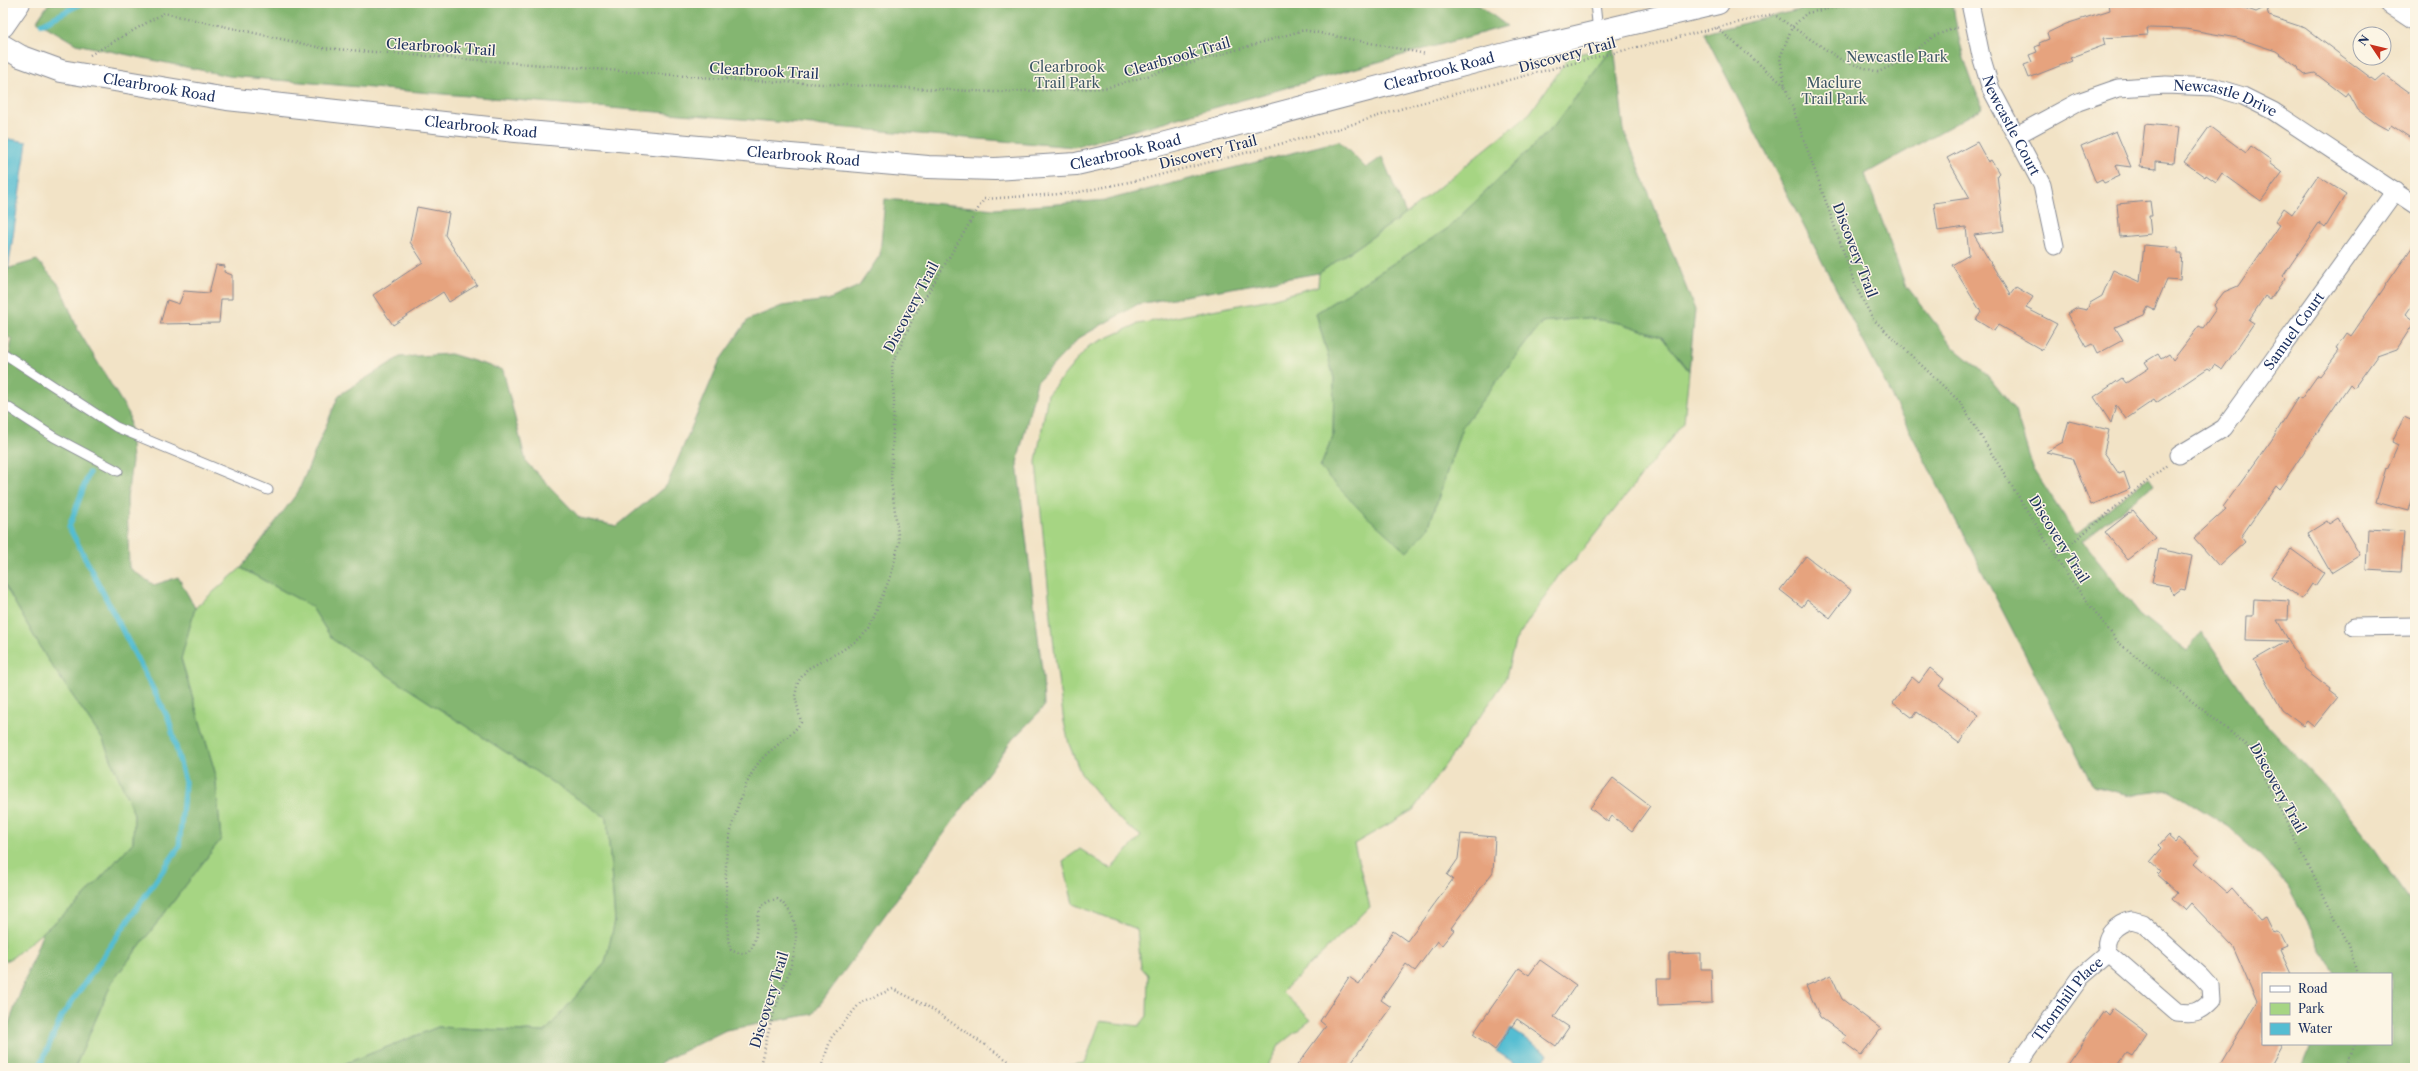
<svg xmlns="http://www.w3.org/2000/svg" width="2418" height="1071" viewBox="0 0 2418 1071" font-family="'Libre Caslon Text',serif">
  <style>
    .green { fill: #a6d583; stroke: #608270 }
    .forest { fill: #84b671; stroke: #507268 }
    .water { fill: #55bdd2; stroke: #387698 }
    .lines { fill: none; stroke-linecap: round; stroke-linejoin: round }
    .stream { stroke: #55bdd2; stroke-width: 5.5 }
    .building { fill: #e6a37e }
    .service-casing { stroke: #868992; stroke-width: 11 }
    .minor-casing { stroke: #868992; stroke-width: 19 }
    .secondary-casing { stroke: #868992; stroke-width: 24 }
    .path { stroke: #868992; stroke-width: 2.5; stroke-dasharray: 1 3; stroke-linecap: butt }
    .service { stroke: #fff; stroke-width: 9 }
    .minor { stroke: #fff; stroke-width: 17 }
    .secondary { stroke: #fff; stroke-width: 22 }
    .labels { text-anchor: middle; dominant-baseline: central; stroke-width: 3; stroke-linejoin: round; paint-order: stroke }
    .street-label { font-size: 14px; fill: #1b2f5e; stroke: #fcf5e5 }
    .park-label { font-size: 14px; fill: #3e5867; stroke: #fcf5e5 }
  </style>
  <rect width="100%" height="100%" fill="#fcf5e5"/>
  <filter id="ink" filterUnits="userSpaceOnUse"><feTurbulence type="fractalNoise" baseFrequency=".025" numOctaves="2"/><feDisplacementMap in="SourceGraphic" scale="8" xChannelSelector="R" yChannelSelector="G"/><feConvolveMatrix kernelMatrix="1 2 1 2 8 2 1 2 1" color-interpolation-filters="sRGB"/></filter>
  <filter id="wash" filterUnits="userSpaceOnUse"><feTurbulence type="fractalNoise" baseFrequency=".012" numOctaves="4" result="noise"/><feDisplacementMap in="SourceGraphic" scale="16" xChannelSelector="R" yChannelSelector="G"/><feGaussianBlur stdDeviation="0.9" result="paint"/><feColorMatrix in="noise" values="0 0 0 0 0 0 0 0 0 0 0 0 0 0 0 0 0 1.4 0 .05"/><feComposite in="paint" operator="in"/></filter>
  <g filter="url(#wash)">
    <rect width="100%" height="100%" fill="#f2e3c6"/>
    <g class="green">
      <polygon points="1614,46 1555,125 1447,229 1316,313 1334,378 1333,436 1320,468 1428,529 1462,427 1542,322 1585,318 1620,323 1661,336 1689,371 1684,422 1574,561 1561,572 1515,641 1506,677 1496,694 1413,810 1354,844 1370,907 1282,992 1311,1020 1280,1044 1266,1068 1049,1068 1085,1063 1100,1021 1139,1026 1147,1016 1148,975 1141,967 1137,929 1073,904 1063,861 1080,849 1111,869 1141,836 1115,816 1081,774 1069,744 1064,722 1055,657 1036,462 1048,394 1089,346 1138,324 1271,299 1318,286 1319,273 1406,214 1530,113 1570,56"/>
      <polygon points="241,568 311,606 332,639 607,818 615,921 605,963 545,1032 438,1027 334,1068 79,1068 76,1065 112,982 221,839 215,772 181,658 195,608"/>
      <polygon points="3,582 46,657 103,740 134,814 133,842 80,901 13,957 3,962"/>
    </g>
    <g class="forest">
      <polygon points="49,3 1476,3 1507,26 1074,147 229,76 76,44 37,21"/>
      <path d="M1828,3H1953C1957,40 1968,75 1983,108L1865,174L1905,284L1955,349L1987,375L2015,410L2033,468L2076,534L2149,477L2154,484L2082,541L2140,614L2187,651L2202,632L2261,719L2330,792L2370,842L2415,908V1068H2302L2312,1044H2391V974H2335L2288,886L2258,853L2229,827L2170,790L2130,795L2093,786L1704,33Z"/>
      <polygon points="1614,46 1624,130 1695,310 1689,371 1661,336 1620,323 1585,318 1542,322 1462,427 1428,529 1407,552 1363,513 1320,468 1333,436 1334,378 1316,313 1447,229 1555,125"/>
      <polygon points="1339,141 1366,168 1382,157 1406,214 1319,273 1138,304 1079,338 1037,382 1017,463 1043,678 1044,707 1012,740 813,1014 726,1030 661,1062 658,1068 334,1068 438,1027 545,1032 605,963 615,921 607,818 332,639 311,606 241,568 298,492 339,395 400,357 451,354 503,370 526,462 580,518 617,526 667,485 720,360 748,320 782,306 828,300 859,286 880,255 885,199 995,209 1107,200"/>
      <polygon points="37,260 60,286 78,330 129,414 132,461 127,498 129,568 154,585 178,577 195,608 181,659 215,772 221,839 112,982 76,1065 79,1068 3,1068 3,1039 43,932 80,901 133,842 134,814 103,740 46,657 3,582 3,391 12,339 3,335 3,270"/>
    </g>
    <g class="water">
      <polygon points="3,138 27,142 8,270 3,270"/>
      <polygon points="1511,1029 1548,1054 1539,1068 1522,1068 1496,1051"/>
    </g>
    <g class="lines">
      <g class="stream">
        <polyline points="42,24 82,3"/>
        <polyline points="39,1068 62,1016 179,847 185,782 169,720 69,527 89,473"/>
      </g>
    </g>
    <g id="blocks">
      <g class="building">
        <polygon points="2109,3 2240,3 2239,6 2256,12 2266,7 2269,16 2305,28 2375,81 2383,74 2415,97 2415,141 2391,125 2388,130 2377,124 2358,110 2348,92 2345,96 2315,73 2305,75 2299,70 2298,67 2276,51 2237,38 2186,29 2147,28 2148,35 2103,38 2105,45 2070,58 2072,61 2029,78 2024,65 2032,62 2029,55 2037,52 2035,47 2040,45 2039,43 2049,39 2047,33 2066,24 2110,10"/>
        <polygon points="2145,124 2178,127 2174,163 2156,161 2156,169 2140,167"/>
        <polygon points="2210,126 2246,153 2251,146 2271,160 2269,163 2282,173 2261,201 2222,173 2216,182 2206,175 2205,177 2184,162"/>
        <polygon points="2116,131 2131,167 2116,165 2120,176 2104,183 2102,180 2096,183 2081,146"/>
        <polygon points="1977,142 1988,162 1991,160 1999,173 1997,175 2004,231 1974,235 2010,295 2016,287 2033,297 2026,308 2057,324 2042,350 1998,325 1994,331 1976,320 1981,312 1952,265 1969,255 1966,227 1938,231 1934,203 1970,198 1947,158"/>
        <polygon points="2318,176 2346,194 2325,228 2319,223 2283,276 2285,278 2270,300 2265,296 2249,320 2254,323 2222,370 2214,365 2211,370 2208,368 2156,403 2154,400 2126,419 2116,405 2111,423 2094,397 2122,378 2126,383 2149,368 2145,362 2158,354 2161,359 2169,354 2173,360 2199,326 2203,328 2216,309 2214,305 2224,292 2238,286 2280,225 2275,222 2284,208 2292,214"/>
        <polygon points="2150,201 2152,216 2149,216 2151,234 2120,237 2117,204"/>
        <polygon points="417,207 449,213 445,235 477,285 449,302 443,292 393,325 373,295 423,262 410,242"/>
        <polygon points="2415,243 2415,301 2406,314 2415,321 2397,349 2377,356 2354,388 2350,384 2279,489 2276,486 2241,537 2245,542 2219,566 2194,538 2226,509 2223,507 2271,441 2298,397 2301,399 2318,375 2320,376 2339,351 2336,349 2347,333 2351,336"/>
        <polygon points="2144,245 2178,248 2178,253 2182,253 2180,280 2167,279 2154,310 2148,307 2144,315 2115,327 2123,340 2097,354 2092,344 2086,347 2067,314 2077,308 2087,310 2090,303 2102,296 2113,270 2140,282"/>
        <polygon points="216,265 225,266 224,272 232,275 232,299 221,299 219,323 160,324 167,300 179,304 184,291 209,293"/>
        <polygon points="2404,417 2415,422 2415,489 2409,511 2376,502 2386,468 2387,469 2398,445 2392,442"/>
        <polygon points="2069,420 2109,430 2104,452 2119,474 2124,472 2130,489 2091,505 2072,458 2046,452 2063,442"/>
        <polygon points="2133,510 2156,538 2128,560 2105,532"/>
        <polygon points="2338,518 2360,555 2331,573 2308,533 2327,521 2329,524"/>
        <polygon points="2368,529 2404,531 2401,572 2366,570"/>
        <polygon points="2159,549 2192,556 2185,590 2181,589 2173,595 2170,586 2152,583"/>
        <polygon points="2291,549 2324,573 2315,586 2312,584 2302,599 2271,577"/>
        <polygon points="1806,556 1851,590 1830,618 1807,600 1802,607 1780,590"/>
        <polygon points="2254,599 2289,601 2288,620 2277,620 2305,669 2331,689 2330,691 2338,697 2314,727 2307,721 2303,726 2282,710 2254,660 2287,641 2245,640 2246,616 2253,616"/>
        <polygon points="1930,668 1944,679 1939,686 1979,715 1959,743 1917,712 1913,718 1893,703 1912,677 1919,683"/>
        <polygon points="1613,778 1650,806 1632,831 1612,816 1608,822 1590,808"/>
        <polygon points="1461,834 1495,837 1493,872 1451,928 1454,930 1442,945 1437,941 1415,971 1406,964 1381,1000 1391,1007 1347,1068 1295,1068 1326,1026 1320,1021 1349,977 1359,984 1393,931 1407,941 1453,879 1447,875 1458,859"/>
        <polygon points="2168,835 2176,842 2179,838 2200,857 2194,864 2227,893 2232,888 2260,920 2266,917 2273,931 2280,933 2287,947 2280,950 2291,974 2263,974 2263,1044 2282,1044 2269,1068 2218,1068 2257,1002 2233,947 2191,903 2185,910 2172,898 2177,892 2157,874 2160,871 2150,862 2162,848 2159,845"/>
        <polygon points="1701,953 1701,969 1711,969 1712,1003 1658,1005 1657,979 1669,979 1669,954"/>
        <polygon points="1540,960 1576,985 1554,1017 1569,1027 1556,1046 1517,1019 1495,1050 1473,1034 1519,968 1529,975"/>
        <polygon points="1831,975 1842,999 1881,1029 1861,1055 1842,1041 1846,1036 1820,1017 1806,986"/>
        <polygon points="2113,1008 2147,1033 2132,1056 2127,1053 2116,1068 2064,1068 2104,1011 2108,1015"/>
      </g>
    </g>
  </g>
  <g filter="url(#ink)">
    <use href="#blocks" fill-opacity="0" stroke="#868992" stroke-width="1"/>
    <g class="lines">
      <defs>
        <g id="service">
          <polyline points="1595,3 1598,32"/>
          <polyline points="3,353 116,427 268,490"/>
          <polyline points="3,404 54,437 118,471"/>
        </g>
        <g id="minor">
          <path id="s1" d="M1970,3L1981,56L1991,89L2042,185L2055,246"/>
          <path id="s2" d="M2017,135L2078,102L2118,88L2166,85L2213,87L2243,96L2273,111L2415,205"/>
          <path id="s3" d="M2179,455L2224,428L2395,191"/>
          <polyline points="2354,627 2415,626"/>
          <path d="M2132,920L2142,923L2201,976L2210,986L2211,1001C2200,1013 2193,1014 2177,1012L2109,953C2100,937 2118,923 2132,920Z"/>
          <path id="s4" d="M2015,1068L2081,977L2109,953"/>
        </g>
        <g id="secondary">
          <polyline points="2391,3 2415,19"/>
          <polyline points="3,26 19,3"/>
          <path id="s5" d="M3,46L20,56L61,71L227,99L516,131L928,167L995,169L1076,164L1158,145L1517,51L1718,3"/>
        </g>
      </defs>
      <use href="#service" class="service-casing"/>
      <use href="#minor" class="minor-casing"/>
      <use href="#secondary" class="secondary-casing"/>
      <g class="path">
        <polyline points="1855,3 1807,13 1792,27 1780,58 1785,86 1856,287 1873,319 1959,401 2068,576 2118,642 2248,746 2349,945 2357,974"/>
        <polyline points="1717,28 1785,86"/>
        <polyline points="90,55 164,13 322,48 738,80 994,92 1106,88 1304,30 1426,54"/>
        <polyline points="2057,555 2167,465"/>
        <path d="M759,1068C765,1048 769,1028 775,1009C786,977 815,924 777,899C771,900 765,902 761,908C753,923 762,965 731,950L728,940C728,915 724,875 727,851C731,825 742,786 757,765C769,748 790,739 801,722L795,696L798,682L807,669L841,651L859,639L869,629L891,575L899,542L891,481L894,402L892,365L914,316L984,199L1074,193L1144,179L1334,130L1413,105L1593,58L1773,14L1843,61L1878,72L1900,62L1934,36L1958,27"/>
        <polyline points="821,1068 831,1038 861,1002 893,989 927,1006 1019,1068"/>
        <polyline points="2345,1068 2355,1044"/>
      </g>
      <use href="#service" class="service"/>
      <use href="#minor" class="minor"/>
      <use href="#secondary" class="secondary"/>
    </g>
  </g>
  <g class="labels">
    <g class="street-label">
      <text transform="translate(441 47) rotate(4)">Clearbrook Trail</text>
      <text transform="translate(1567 55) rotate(-15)">Discovery Trail</text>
      <text transform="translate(1177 57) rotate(-16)">Clearbrook Trail</text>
      <text transform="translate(764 71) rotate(3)">Clearbrook Trail</text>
      <text stroke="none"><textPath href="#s5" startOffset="1459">Clearbrook Road</textPath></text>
      <text stroke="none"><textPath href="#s5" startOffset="163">Clearbrook Road</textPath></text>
      <text stroke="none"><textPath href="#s2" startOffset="221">Newcastle Drive</textPath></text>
      <text stroke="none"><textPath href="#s1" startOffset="130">Newcastle Court</textPath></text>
      <text stroke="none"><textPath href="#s5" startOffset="487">Clearbrook Road</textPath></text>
      <text stroke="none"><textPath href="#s5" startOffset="1135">Clearbrook Road</textPath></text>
      <text transform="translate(1208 152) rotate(-14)">Discovery Trail</text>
      <text stroke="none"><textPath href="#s5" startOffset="811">Clearbrook Road</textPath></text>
      <text transform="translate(1855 250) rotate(69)">Discovery Trail</text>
      <text transform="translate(911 307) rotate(-62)">Discovery Trail</text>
      <text stroke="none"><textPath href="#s3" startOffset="172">Samuel Court</textPath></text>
      <text transform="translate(2059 539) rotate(58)">Discovery Trail</text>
      <text transform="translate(2278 788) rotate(61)">Discovery Trail</text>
      <text transform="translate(769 1000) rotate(-73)">Discovery Trail</text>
      <text stroke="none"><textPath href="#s4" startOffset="87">Thornhill Place</textPath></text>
    </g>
    <g class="park-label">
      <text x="1897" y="57">Newcastle Park</text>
      <text x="1067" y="67">Clearbrook<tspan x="1067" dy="16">Trail Park</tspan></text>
      <text x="1834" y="83">Maclure<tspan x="1834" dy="16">Trail Park</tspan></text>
    </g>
  </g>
  <rect width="2418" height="1071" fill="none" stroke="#fcf5e5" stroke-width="16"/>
  <rect x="2262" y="973" width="130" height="72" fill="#fcf5e5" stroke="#a2a6af"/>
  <rect x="2270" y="986" width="20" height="6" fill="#ffffff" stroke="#a2a6af"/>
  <text x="2298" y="993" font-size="12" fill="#1b2f5e">Road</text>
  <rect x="2270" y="1003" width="20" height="12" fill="#a6d583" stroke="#a2a6af"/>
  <text x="2298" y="1013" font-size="12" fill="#1b2f5e">Park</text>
  <rect x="2270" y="1023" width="20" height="12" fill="#55bdd2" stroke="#a2a6af"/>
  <text x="2298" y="1033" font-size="12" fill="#1b2f5e">Water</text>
  <g transform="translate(2372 46) rotate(305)"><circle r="19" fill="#fcf5e5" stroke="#a2a6af"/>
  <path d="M0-3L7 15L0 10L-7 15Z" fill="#c8321e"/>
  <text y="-6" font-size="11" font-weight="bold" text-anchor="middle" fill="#1b2f5e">N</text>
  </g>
</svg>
